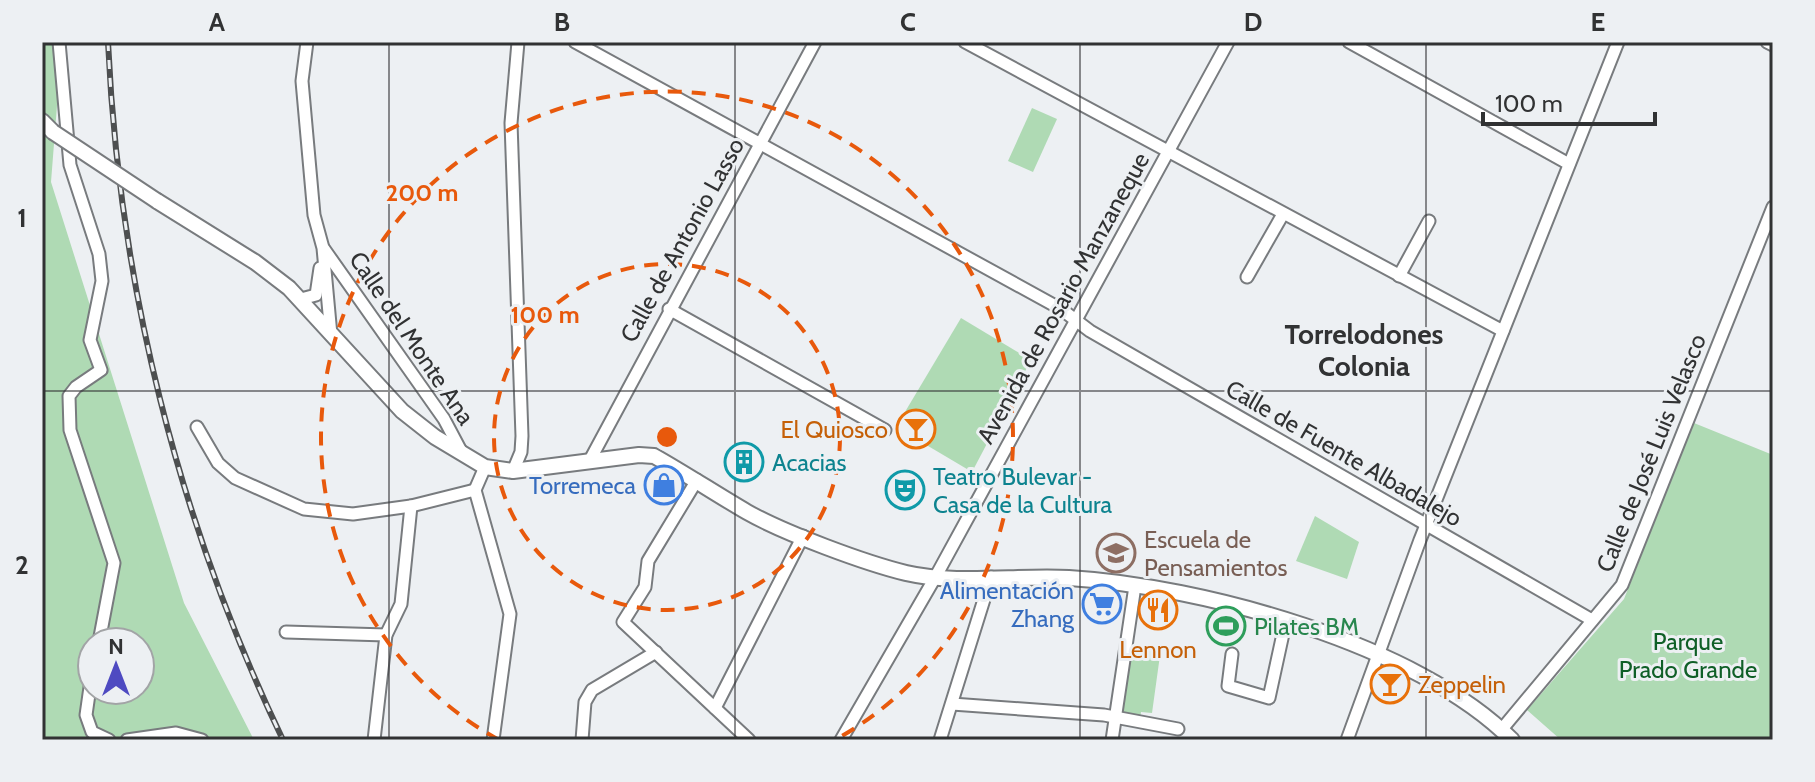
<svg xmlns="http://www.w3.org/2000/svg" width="1815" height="782" viewBox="0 0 1815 782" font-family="Cabin,sans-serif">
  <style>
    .green { fill: #afdab4; fill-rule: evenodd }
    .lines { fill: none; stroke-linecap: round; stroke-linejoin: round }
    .street-casing { stroke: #787b7e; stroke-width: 15 }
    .secondary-casing { stroke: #787b7e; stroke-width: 18 }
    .street { stroke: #fff; stroke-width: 11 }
    .secondary { stroke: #fff; stroke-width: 14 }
    .rail-casing { stroke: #4d4f50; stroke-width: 6 }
    .rail { stroke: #edf0f3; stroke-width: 3; stroke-dasharray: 9; stroke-linecap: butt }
    .secondary-bridge-casing { stroke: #787b7e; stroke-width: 18; stroke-linecap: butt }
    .secondary-bridge { stroke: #fff; stroke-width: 14 }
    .grid { fill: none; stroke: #313233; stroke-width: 2; stroke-opacity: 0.55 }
    .ring { fill: none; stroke: #e8590c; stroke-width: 4; stroke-dasharray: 14 10 }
    .labels { text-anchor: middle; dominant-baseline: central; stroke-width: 6; stroke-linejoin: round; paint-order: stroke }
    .street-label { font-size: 24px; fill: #313233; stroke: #edf0f3 }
    .food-label { font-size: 24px; fill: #c56008; stroke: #edf0f3; text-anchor: end }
    .culture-label { font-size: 24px; fill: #0d838f; stroke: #edf0f3; text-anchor: start }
    .shop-label { font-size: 24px; fill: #366cbe; stroke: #edf0f3; text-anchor: end }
    .education-label { font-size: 24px; fill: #785e54; stroke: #edf0f3; text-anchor: start }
    .leisure-label { font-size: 24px; fill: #27864d; stroke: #edf0f3; text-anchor: start }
    .park-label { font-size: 24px; fill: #0f5f27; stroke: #edf0f3 }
    .quarter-label { font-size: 28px; font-weight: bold; fill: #313233; stroke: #edf0f3 }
    .centre { fill: #e8590c; stroke: #edf0f3; stroke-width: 4 }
    .ring-label { font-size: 24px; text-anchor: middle; font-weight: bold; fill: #e8590c; stroke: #edf0f3; stroke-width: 6; stroke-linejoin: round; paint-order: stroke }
    .neatline { fill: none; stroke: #313233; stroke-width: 3 }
    .grid-label { font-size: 26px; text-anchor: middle; font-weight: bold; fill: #313233 }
  </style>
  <rect width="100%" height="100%" fill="#edf0f3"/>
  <g class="green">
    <path d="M42,42H62L51,182L184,603L254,740H42ZM92,642H140V690H92Z"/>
    <polygon points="1032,108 1057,119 1033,172 1008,161"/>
    <polygon points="961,318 1031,360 972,472 896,427"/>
    <polygon points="1694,423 1773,455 1773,740 1561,740 1527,710 1624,599"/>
    <polygon points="1315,516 1359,542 1347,579 1296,561"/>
    <polygon points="1132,644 1161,648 1152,713 1141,712 1140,720 1122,718"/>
  </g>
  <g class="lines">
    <defs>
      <g id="street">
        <polyline points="59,42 70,165 99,254 102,281 90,340 101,370 76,387 69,396 70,430 114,563 99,642"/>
        <polyline points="307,42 302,81 314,215 323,248 331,335"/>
        <polyline points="575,42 1061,309 1090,331 1592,620"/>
        <polyline points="965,42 1503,331"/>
        <polyline points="1349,42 1569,164"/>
        <polyline points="1767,42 1773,45"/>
        <polyline points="324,249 444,419 462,453"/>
        <polyline points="1399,276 1429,221"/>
        <polyline points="1247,277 1283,214"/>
        <polyline points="301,299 316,295 320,268"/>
        <polyline points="669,309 885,430"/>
        <polyline points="197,427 218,463 235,478 304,509 353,514 411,506 475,490"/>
        <polyline points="590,460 815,42"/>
        <polyline points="485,467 475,490 510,614 493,740"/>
        <polyline points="513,471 521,452 522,436 511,123 518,42"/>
        <polyline points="697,480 648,561 645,587 623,622 749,740"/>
        <polyline points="286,632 386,635"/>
        <polyline points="1232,654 1228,686 1269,698 1286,620"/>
        <polyline points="92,673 86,715 92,732 109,740"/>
        <polyline points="952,704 1104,715 1178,729"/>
        <polyline points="715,708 803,536"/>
        <polyline points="1502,729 1622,585 1773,207"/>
        <polyline points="127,740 176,733 202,740"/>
        <polyline points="374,740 386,635 401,604 411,506"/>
        <polyline points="582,740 585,702 592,690 656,652"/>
        <polyline points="841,740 936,576 1228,42"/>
        <polyline points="940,740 991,577"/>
        <polyline points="1112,740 1135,586"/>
        <polyline points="1347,740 1420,540 1618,42"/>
      </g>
      <g id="secondary">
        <polyline points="42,121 53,132"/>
        <path d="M157,201L255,262L289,288L402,411L435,437L485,467L513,471L639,455L654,456C686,474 716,494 747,512C784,533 865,563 906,573C958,585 1016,575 1069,578C1202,586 1417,644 1512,740"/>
      </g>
    </defs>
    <use href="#street" class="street-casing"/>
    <use href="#secondary" class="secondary-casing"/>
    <use href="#street" class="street"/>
    <use href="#secondary" class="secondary"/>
    <defs>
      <path id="rail" d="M108,42C119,285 178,521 283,740"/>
    </defs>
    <use href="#rail" class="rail-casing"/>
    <use href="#rail" class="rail"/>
    <defs>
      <polyline id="secondary-bridge" points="53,132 157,201"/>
    </defs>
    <use href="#secondary-bridge" class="secondary-bridge-casing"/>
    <use href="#secondary-bridge" class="secondary-bridge"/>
  </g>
  <path class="grid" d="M389,42V740M735,42V740M1080,42V740M1426,42V740M42,391H1773"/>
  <g class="ring">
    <circle cx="667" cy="437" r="173"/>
    <path d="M499 740A346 346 0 1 1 835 740"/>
  </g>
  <defs>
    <symbol id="bar-ring" viewBox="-11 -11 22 22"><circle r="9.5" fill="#edf0f3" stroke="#e8710a" stroke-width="1.5"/><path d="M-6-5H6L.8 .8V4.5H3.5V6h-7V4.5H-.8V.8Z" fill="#e8710a"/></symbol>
    <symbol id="building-ring" viewBox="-11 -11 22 22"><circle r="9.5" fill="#edf0f3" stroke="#0f9aa8" stroke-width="1.5"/><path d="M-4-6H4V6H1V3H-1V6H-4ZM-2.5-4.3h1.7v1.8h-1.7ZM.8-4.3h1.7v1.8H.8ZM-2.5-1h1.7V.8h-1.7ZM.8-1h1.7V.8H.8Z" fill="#0f9aa8"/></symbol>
    <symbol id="shop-ring" viewBox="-11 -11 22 22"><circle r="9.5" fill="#edf0f3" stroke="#3f7fe0" stroke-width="1.5"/><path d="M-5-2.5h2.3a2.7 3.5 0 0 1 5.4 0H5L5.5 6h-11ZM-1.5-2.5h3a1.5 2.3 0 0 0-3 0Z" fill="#3f7fe0"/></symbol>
    <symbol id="theatre-ring" viewBox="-11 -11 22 22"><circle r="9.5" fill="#edf0f3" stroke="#0f9aa8" stroke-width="1.5"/><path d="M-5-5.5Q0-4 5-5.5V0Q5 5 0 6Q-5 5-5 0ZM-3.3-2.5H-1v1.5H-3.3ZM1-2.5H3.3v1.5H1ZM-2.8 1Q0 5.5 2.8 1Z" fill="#0f9aa8"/></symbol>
    <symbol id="school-ring" viewBox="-11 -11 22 22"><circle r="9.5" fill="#edf0f3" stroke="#8d6e63" stroke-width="1.5"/><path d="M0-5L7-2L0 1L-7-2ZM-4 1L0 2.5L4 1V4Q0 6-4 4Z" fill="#8d6e63"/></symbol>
    <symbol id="supermarket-ring" viewBox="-11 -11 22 22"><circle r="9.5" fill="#edf0f3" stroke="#3f7fe0" stroke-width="1.5"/><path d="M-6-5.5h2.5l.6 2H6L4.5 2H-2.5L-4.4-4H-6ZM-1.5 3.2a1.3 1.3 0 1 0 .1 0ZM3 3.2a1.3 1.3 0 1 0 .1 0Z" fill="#3f7fe0"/></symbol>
    <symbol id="restaurant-ring" viewBox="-11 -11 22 22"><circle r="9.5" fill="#edf0f3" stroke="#e8710a" stroke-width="1.5"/><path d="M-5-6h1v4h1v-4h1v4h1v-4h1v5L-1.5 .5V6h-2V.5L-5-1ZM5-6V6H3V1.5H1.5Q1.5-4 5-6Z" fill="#e8710a"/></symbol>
    <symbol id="stadium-ring" viewBox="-11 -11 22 22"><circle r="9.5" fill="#edf0f3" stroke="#2e9e5b" stroke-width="1.5"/><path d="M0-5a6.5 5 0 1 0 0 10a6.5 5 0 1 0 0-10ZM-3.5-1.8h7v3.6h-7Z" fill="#2e9e5b"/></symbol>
  </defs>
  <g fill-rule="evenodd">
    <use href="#bar-ring" x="894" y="407" width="44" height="44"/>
    <use href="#building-ring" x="722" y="440" width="44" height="44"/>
    <use href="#shop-ring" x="642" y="463" width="44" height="44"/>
    <use href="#theatre-ring" x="883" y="468" width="44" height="44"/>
    <use href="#school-ring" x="1094" y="531" width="44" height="44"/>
    <use href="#supermarket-ring" x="1080" y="582" width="44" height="44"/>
    <use href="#restaurant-ring" x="1136" y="588" width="44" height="44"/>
    <use href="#stadium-ring" x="1204" y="604" width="44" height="44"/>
    <use href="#bar-ring" x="1368" y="662" width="44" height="44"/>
  </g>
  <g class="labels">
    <g class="street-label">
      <text transform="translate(682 240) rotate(-61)">Calle de Antonio Lasso</text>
      <text transform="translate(1063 298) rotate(-61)">Avenida de Rosario Manzaneque</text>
      <text transform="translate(412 338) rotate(56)">Calle del Monte Ana</text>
      <text transform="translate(1344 453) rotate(30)">Calle de Fuente Albadalejo</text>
      <text transform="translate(1651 453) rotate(-68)">Calle de José Luis Velasco</text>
    </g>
    <g class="food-label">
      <text x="888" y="429">El Quiosco</text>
      <text x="1158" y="649" text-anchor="middle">Lennon</text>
      <text x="1418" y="684" text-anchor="start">Zeppelin</text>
    </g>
    <g class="culture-label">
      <text x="772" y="462">Acacias</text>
      <text x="933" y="476">Teatro Bulevar -<tspan x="933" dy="28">Casa de la Cultura</tspan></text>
    </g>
    <g class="shop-label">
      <text x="636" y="485">Torremeca</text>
      <text x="1074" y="590">Alimentación<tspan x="1074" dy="28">Zhang</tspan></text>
    </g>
    <g class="education-label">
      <text x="1144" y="539">Escuela de<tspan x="1144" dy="28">Pensamientos</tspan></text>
    </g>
    <g class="leisure-label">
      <text x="1254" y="626">Pilates BM</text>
    </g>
    <g class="park-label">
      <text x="1688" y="641">Parque<tspan x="1688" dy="28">Prado Grande</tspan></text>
    </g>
    <g class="quarter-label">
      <text x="1364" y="334">Torrelodones<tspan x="1364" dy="32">Colonia</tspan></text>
    </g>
  </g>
  <circle cx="667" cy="437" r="12" class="centre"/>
  <g class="ring-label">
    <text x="422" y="201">200 m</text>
    <text x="545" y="323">100 m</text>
  </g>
  <rect width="1815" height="782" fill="none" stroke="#edf0f3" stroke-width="88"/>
  <g transform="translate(116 666)"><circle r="38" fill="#edf0f3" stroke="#a2a4a6" stroke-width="2"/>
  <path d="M0-6L14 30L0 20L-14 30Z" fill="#4e4ac1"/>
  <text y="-12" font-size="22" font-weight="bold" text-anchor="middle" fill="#313233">N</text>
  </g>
  <path d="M1483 112v12h172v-12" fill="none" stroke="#313233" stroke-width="4"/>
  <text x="1495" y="112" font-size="24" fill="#313233" stroke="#edf0f3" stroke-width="6" paint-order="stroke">100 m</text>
  <rect x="44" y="44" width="1727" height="694" class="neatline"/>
  <g class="grid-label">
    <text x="217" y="31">A</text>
    <text x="562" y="31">B</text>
    <text x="908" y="31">C</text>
    <text x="1253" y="31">D</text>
    <text x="1598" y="31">E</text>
    <text x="22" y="227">1</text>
    <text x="22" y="574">2</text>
  </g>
</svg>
